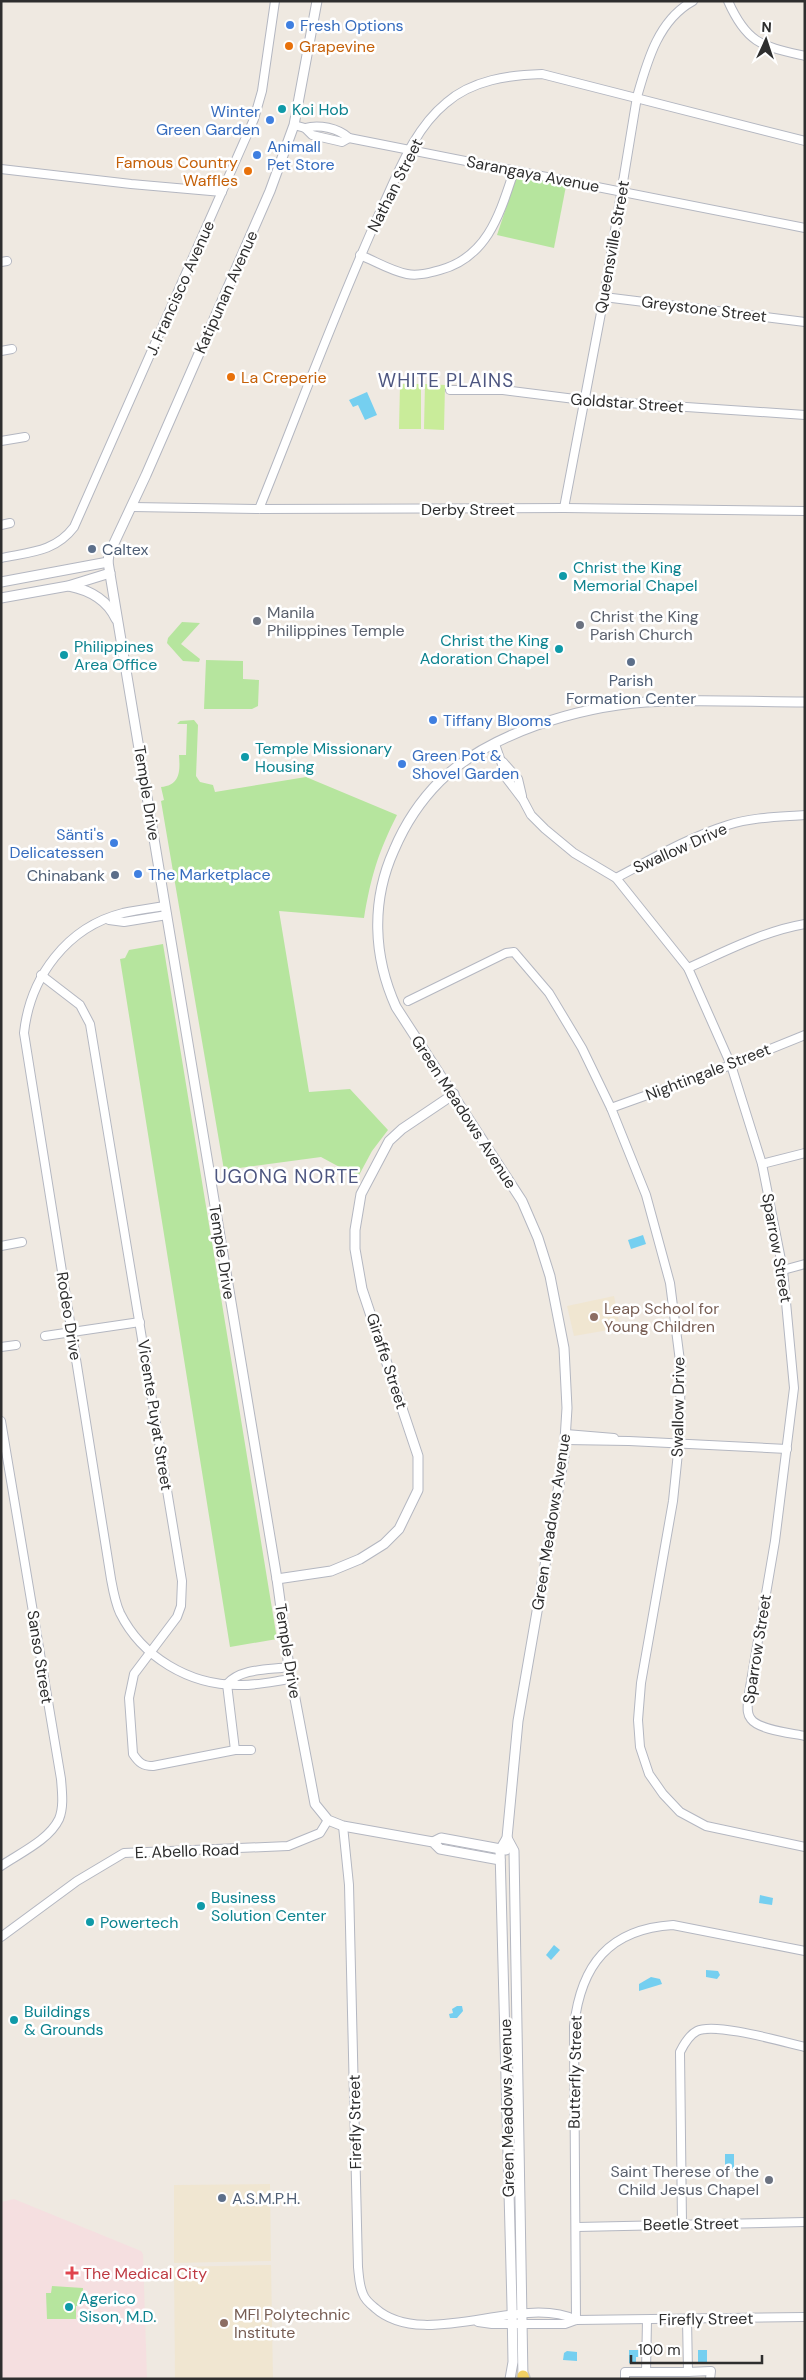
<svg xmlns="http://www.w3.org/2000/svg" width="806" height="2380" viewBox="0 0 806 2380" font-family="'DM Sans',sans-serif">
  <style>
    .education { fill: #f0e6d1 }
    .medical { fill: #f5dfe0 }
    .green { fill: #b6e59e }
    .pitch { fill: #c9ec9a }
    .water { fill: #75cff0 }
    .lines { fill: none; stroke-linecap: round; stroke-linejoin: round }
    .minor-casing { stroke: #b4b7c1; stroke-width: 10 }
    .tertiary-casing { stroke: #b4b7c1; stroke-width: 11 }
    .primary-casing { stroke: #c9c9c9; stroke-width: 14 }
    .minor { stroke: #fff; stroke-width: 8 }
    .tertiary { stroke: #fff; stroke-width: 9 }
    .primary { stroke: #f2d163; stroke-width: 11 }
    .shop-dot { fill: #3f7fe0; stroke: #fff; stroke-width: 2 }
    .food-dot { fill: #e8710a; stroke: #fff; stroke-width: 2 }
    .culture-dot { fill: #0f9aa8; stroke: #fff; stroke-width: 2 }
    .service-dot { fill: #5c6f8a; stroke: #fff; stroke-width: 2 }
    .worship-dot { fill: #6b7280; stroke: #fff; stroke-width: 2 }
    .education-dot { fill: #8d6e63; stroke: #fff; stroke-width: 2 }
    .health-dot { fill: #e0444e; stroke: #fff; stroke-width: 2 }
    .labels { text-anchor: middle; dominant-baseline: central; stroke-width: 5; stroke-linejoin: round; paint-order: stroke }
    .shop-label { font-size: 16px; fill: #366cbe; stroke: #fff; text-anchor: start }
    .food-label { font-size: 16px; fill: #c56008; stroke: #fff; text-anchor: start }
    .culture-label { font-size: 16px; fill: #0d838f; stroke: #fff; text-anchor: start }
    .street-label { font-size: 16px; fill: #2e2e2e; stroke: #fff }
    .service-label { font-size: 16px; fill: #4e5e75; stroke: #fff; text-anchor: start }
    .worship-label { font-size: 16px; fill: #5b616d; stroke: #fff; text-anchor: start }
    .education-label { font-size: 16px; fill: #785e54; stroke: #fff; text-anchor: start }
    .health-label { font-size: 16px; fill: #be3a42; stroke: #fff; text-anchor: start }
    .quarter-label { font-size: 19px; letter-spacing: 1px; fill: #4d5680; stroke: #fff }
  </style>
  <rect width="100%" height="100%" fill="#efe9e1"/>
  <g class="education">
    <polygon points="614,1296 620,1328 574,1336 567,1306"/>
    <polygon points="270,2184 271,2261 174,2263 174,2185"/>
    <polygon points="271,2265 273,2379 175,2379 174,2267"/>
  </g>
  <polygon class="medical" points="14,2199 141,2251 143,2254 147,2379 1,2379 1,2202"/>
  <g class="green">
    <polygon points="517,175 566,186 554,248 497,235"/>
    <polygon points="182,622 200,623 181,644 200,659 199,662 183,661 167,643 168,638"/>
    <polygon points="206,660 243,661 243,679 259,680 258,706 252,709 204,709"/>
    <path d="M194,720L198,725L196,776L200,782L213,785L215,792L306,777L397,815C378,853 371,876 364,918L279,911L309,1092L350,1089L388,1130L372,1151L358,1177L321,1157L224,1170L161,801L164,800L161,787C181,785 180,770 179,755H186L187,724H177L180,721Z"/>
    <polygon points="163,944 277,1639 230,1647 120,959 125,958 129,950"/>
    <polygon points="52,2286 83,2288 82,2306 76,2306 76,2319 47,2319 46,2293 51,2293"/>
  </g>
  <g class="pitch">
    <polygon points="400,384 421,384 421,429 399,429"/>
    <polygon points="425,384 445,385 444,430 424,429"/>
  </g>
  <g class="water">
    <polygon points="367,392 377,415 365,420 358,405 353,407 349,400"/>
    <polygon points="643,1235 646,1244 631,1249 628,1240"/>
    <polygon points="760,1895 773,1898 772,1905 759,1903"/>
    <polygon points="554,1945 560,1950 551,1960 546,1955"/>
    <polygon points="706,1970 718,1971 720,1975 717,1979 706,1977"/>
    <polygon points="651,1977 660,1979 662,1984 639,1991 639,1984"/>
    <polygon points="457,2006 462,2006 463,2011 457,2018 450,2018 449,2014 453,2013 452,2009"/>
    <rect x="725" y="2154" width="9" height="15"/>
    <polygon points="629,2350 639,2350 639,2357 636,2357 636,2363 629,2363"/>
    <rect x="698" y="2350" width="9" height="14"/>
    <polygon points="567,2351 577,2352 577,2361 563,2360 564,2353"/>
  </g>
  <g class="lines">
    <defs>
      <g id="minor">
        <path d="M728,1C747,44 762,46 805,56"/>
        <polyline points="294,125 305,128 312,135 338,141 342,142 349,138"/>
        <path d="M305,128C319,124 338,128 349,138L805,228"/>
        <polyline points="1,169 131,184 222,192"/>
        <path d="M360,255C375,261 391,271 407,274C418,276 429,273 440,270C488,257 500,213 514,171"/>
        <polyline points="1,262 7,261"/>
        <polyline points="604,297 805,322"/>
        <polyline points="1,351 12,349"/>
        <polyline points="450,390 503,390 583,400 805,415"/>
        <polyline points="1,441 25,437"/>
        <polyline points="132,507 259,509 564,508 805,511"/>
        <path d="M564,508L604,297L637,97C647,62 658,20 693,1"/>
        <path d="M259,509C299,410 336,309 380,212C398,174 413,130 446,103C472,80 509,75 542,74L805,141"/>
        <polyline points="1,525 10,523"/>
        <path d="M1,558C30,552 55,552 74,527L254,119L262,91L275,1"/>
        <path d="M495,744L507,779L523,800L531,815L545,829L574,853L616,878L688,968L731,1065L762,1164L783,1270L794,1388L775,1541L748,1699C748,1706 746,1713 751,1719C759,1730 791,1733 805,1736"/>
        <polyline points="503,762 518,779 522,796"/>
        <path d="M616,878C652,859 689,837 728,825C753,817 779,817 805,815"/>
        <path d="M165,906C152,908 137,910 123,913C67,927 30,977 24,1033L111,1579C113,1590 115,1602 120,1613C142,1657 189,1685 238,1685C254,1686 275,1681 291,1679"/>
        <polyline points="109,920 124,922 167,915"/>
        <path d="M688,968C726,951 764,931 805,924"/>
        <path d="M41,975L80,1005L90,1024L182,1581L181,1606L177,1617L134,1674L129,1698L133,1754C139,1763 143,1766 153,1766L235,1750H251"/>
        <polyline points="408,1001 506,953 514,952 549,993 582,1048 611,1108 646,1195 670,1283 681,1369 679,1443 673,1501 641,1683 638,1720 640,1747 649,1774 663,1794 680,1812 706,1826 805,1847"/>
        <polyline points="611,1108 731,1065 805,1035"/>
        <polyline points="762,1164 805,1153"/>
        <polyline points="1,1246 22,1242"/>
        <polyline points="783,1270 805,1264"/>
        <polyline points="45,1336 140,1322"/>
        <polyline points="1,1347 16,1345"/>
        <path d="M1,1421L61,1779C62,1792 64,1807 59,1819C49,1840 20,1853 1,1866"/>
        <polyline points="566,1434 614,1438"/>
        <polyline points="565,1440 629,1441 787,1449"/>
        <polyline points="227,1684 235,1750"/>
        <path d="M227,1684C241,1668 269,1670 289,1667"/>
        <path d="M343,1826L349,1885L358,2267C359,2276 359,2285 363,2294C365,2300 370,2304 375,2308C424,2352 522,2293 576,2320"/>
        <polyline points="1,1937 77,1881 124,1853 288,1846 320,1833 328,1820"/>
        <path d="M682,2224L680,2052C684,2044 689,2035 697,2031C715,2022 783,2042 805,2047"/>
        <polyline points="577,2227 805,2222"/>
        <polyline points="687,2319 688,2372 711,2371 710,2379"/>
        <path d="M576,2320L574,2026C581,1965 609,1929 673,1925L805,1951"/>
        <polyline points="478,2322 492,2324 565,2324 576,2320 805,2317"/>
        <polyline points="646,2372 688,2372"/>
        <polyline points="625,2379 625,2372 646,2372 647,2320"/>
      </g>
      <g id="tertiary">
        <polyline points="317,1 294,125 270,191 146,475 109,554 108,562 277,1579 289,1667 315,1804 328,1820 343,1826 433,1842 440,1849 500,1860"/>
        <polyline points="1,582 108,562"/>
        <path d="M69,586C89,590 107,599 116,619"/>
        <polyline points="1,598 68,586 110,573"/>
        <polyline points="277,1579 331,1571 360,1559 384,1544 399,1529 418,1490 418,1456 362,1289 355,1249 355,1230 361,1194 389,1141 402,1129 454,1094"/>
        <polyline points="507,1838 514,1851 523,2379"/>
        <polyline points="433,1842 441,1838 506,1850"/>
        <path d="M510,2379L513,2362L512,2306L500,1850L507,1838L518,1721L564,1456L567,1408L564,1348L550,1276L538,1238L522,1201L396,1007C373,956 371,901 394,850C405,824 420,801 440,781C490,733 578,707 646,702C698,699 752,702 805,702"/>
      </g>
      <polyline id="primary" points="523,2376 524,2379"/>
    </defs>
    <use href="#minor" class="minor-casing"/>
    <use href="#tertiary" class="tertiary-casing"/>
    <use href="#primary" class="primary-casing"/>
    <use href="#minor" class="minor"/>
    <use href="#tertiary" class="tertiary"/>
    <use href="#primary" class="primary"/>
  </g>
  <g class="shop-dot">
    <circle cx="290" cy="25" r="5"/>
    <circle cx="270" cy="120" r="5"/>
    <circle cx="257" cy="155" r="5"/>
    <circle cx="433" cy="720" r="5"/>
    <circle cx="402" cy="764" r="5"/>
    <circle cx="114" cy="843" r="5"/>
    <circle cx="138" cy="874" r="5"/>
  </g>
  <g class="food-dot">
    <circle cx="289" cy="46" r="5"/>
    <circle cx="248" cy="171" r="5"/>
    <circle cx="231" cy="377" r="5"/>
  </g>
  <g class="culture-dot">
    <circle cx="282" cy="109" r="5"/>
    <circle cx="563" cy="576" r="5"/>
    <circle cx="559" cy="649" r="5"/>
    <circle cx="64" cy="655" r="5"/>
    <circle cx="245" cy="757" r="5"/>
    <circle cx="201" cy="1906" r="5"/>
    <circle cx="90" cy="1922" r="5"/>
    <circle cx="14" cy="2020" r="5"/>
    <circle cx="69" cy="2307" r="5"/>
  </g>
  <g class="service-dot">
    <circle cx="92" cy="549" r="5"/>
    <circle cx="631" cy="662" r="5"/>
    <circle cx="115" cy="875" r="5"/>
    <circle cx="222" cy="2198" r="5"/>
  </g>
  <g class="worship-dot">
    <circle cx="257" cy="621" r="5"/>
    <circle cx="580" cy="625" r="5"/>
    <circle cx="769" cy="2180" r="5"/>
  </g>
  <g class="education-dot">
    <circle cx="594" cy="1317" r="5"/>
    <circle cx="224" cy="2323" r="5"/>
  </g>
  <path class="health-dot" d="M69.5 2265.5h5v5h5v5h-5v5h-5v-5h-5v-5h5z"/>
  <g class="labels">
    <g class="shop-label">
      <text x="300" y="25">Fresh Options</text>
      <text x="260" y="111" text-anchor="end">Winter<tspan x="260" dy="18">Green Garden</tspan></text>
      <text x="267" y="146">Animall<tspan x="267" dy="18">Pet Store</tspan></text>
      <text x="443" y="720">Tiffany Blooms</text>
      <text x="412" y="755">Green Pot &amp;<tspan x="412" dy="18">Shovel Garden</tspan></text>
      <text x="104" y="834" text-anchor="end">Sänti's<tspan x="104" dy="18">Delicatessen</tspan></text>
      <text x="148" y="874">The Marketplace</text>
    </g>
    <g class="food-label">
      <text x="299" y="46">Grapevine</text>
      <text x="238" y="162" text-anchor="end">Famous Country<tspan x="238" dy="18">Waffles</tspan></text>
      <text x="241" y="377">La Creperie</text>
    </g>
    <g class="culture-label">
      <text x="292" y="109">Koi Hob</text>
      <text x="573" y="567">Christ the King<tspan x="573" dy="18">Memorial Chapel</tspan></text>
      <text x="549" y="640" text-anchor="end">Christ the King<tspan x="549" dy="18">Adoration Chapel</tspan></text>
      <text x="74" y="646">Philippines<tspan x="74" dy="18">Area Office</tspan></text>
      <text x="255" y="748">Temple Missionary<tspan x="255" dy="18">Housing</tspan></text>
      <text x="211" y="1897">Business<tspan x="211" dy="18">Solution Center</tspan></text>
      <text x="100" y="1922">Powertech</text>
      <text x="24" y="2011">Buildings<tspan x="24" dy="18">&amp; Grounds</tspan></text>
      <text x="79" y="2298">Agerico<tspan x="79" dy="18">Sison, M.D.</tspan></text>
    </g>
    <g class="street-label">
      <text transform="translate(533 174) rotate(11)">Sarangaya Avenue</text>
      <text transform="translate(395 185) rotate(-63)">Nathan Street</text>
      <text transform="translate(612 247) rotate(-80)">Queensville Street</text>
      <text transform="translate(180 288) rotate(-66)">J. Francisco Avenue</text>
      <text transform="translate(226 292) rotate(-66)">Katipunan Avenue</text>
      <text transform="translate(704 309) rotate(7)">Greystone Street</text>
      <text transform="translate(627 403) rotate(4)">Goldstar Street</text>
      <text x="468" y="509">Derby Street</text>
      <text transform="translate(147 793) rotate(81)">Temple Drive</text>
      <text transform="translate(680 848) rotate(-24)">Swallow Drive</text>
      <text transform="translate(708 1072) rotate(-21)">Nightingale Street</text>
      <text transform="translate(464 1112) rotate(57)">Green Meadows Avenue</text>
      <text transform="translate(777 1248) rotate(80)">Sparrow Street</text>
      <text transform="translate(222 1252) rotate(81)">Temple Drive</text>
      <text transform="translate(69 1316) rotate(81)">Rodeo Drive</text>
      <text transform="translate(387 1361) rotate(72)">Giraffe Street</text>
      <text transform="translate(678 1407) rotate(-89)">Swallow Drive</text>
      <text transform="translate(155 1415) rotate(81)">Vicente Puyat Street</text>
      <text transform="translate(551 1522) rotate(-81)">Green Meadows Avenue</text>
      <text transform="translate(757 1649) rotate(-81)">Sparrow Street</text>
      <text transform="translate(288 1651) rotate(81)">Temple Drive</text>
      <text transform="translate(40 1657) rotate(81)">Sanso Street</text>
      <text transform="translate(187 1851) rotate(-2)">E. Abello Road</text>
      <text transform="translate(575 2072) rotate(-89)">Butterfly Street</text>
      <text transform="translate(507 2108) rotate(-91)">Green Meadows Avenue</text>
      <text transform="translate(355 2122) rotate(-91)">Firefly Street</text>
      <text transform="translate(691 2224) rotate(-1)">Beetle Street</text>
      <text transform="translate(706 2319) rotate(-1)">Firefly Street</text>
    </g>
    <g class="service-label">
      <text x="102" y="549">Caltex</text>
      <text x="631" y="680" text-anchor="middle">Parish<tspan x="631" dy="18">Formation Center</tspan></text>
      <text x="105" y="875" text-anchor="end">Chinabank</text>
      <text x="232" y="2198">A.S.M.P.H.</text>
    </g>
    <g class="worship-label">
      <text x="267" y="612">Manila<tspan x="267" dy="18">Philippines Temple</tspan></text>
      <text x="590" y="616">Christ the King<tspan x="590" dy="18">Parish Church</tspan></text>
      <text x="759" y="2171" text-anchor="end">Saint Therese of the<tspan x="759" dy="18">Child Jesus Chapel</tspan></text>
    </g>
    <g class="education-label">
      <text x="604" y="1308">Leap School for<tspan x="604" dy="18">Young Children</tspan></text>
      <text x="234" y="2314">MFI Polytechnic<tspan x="234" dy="18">Institute</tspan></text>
    </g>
    <g class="health-label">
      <text x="83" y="2273">The Medical City</text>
    </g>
    <g class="quarter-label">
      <text x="446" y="380">WHITE PLAINS</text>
      <text x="287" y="1176">UGONG NORTE</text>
    </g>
  </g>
  <rect width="806" height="2380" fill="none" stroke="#2e2e2e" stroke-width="5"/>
  <g transform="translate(766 40) rotate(3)" stroke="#ffffff" stroke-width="4" paint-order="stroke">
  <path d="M0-4L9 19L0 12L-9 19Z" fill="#2e2e2e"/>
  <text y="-8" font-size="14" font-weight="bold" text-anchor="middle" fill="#2e2e2e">N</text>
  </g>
  <path d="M631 2355v8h131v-8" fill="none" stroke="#2e2e2e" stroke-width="2.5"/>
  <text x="638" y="2355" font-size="15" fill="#2e2e2e" stroke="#ffffff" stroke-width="4" paint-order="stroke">100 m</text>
</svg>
